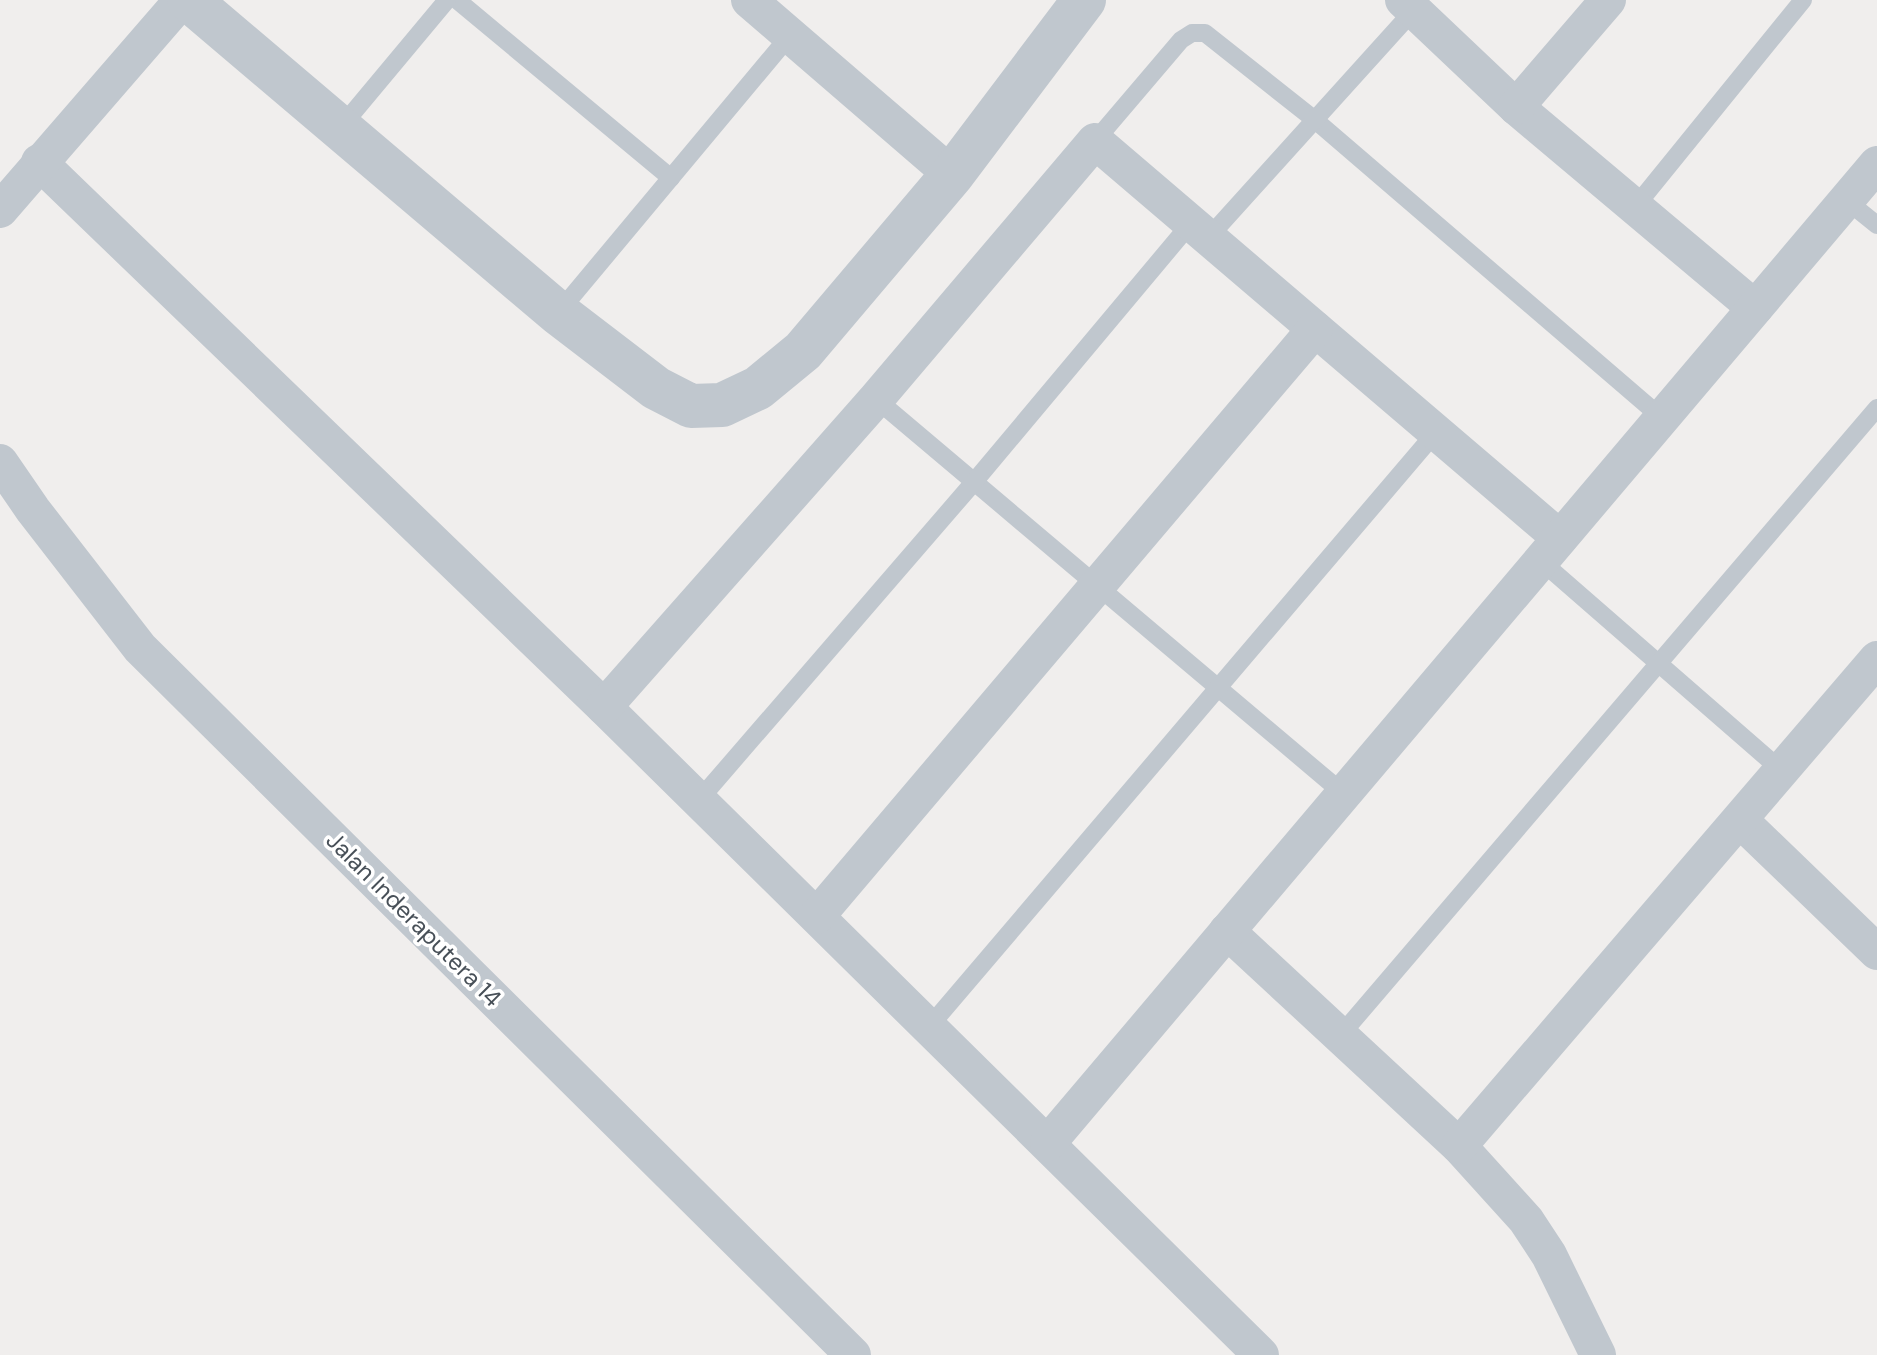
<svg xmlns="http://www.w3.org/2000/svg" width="1877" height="1355" viewBox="0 0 1877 1355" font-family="'DM Sans',sans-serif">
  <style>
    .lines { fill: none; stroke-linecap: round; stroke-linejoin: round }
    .service { stroke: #c0c7ce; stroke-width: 18 }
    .minor { stroke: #c0c7ce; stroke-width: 36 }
    .tertiary { stroke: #c0c7ce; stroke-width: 44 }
    .labels { text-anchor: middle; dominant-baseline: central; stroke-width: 7; stroke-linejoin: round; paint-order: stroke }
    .street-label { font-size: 24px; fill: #485058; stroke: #fff }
  </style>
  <rect width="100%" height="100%" fill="#f0eeed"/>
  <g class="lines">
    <g class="service">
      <polyline points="457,0 671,178"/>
      <polyline points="341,127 447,0"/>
      <polyline points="1095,141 1181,40 1192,33 1205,33 1315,120 1662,418"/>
      <polyline points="1846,200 1877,225"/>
      <polyline points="1635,207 1803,0"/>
      <polyline points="1208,238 1414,10"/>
      <polyline points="558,313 791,34"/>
      <polyline points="876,399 1344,794"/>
      <polyline points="1541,561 1781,770"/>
      <polyline points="699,800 974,482 1191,223"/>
      <polyline points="929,1027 1436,432"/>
      <polyline points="1339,1037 1877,408"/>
    </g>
    <g class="minor">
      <polyline points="749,0 952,175"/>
      <polyline points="1403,0 1516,107 1755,308"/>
      <polyline points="1516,107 1608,0"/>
      <polyline points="39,162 604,707 1261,1355"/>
      <polyline points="0,210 182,0"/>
      <polyline points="0,462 33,510 140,648 853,1355"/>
      <polyline points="604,707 876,399 1095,141 1560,538"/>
      <polyline points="1740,820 1877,952"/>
      <polyline points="817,916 1315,329"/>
      <polyline points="1227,931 1459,1146 1526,1220 1549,1255 1598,1355"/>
      <polyline points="1048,1143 1877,164"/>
      <polyline points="1459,1146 1877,659"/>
    </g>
    <polyline class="tertiary" points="189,0 558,313 656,388 691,406 722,405 758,388 803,351 952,175 1084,0"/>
  </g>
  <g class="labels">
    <g class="street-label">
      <text transform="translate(414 919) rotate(45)">Jalan Inderaputera 14</text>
    </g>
  </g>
</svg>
